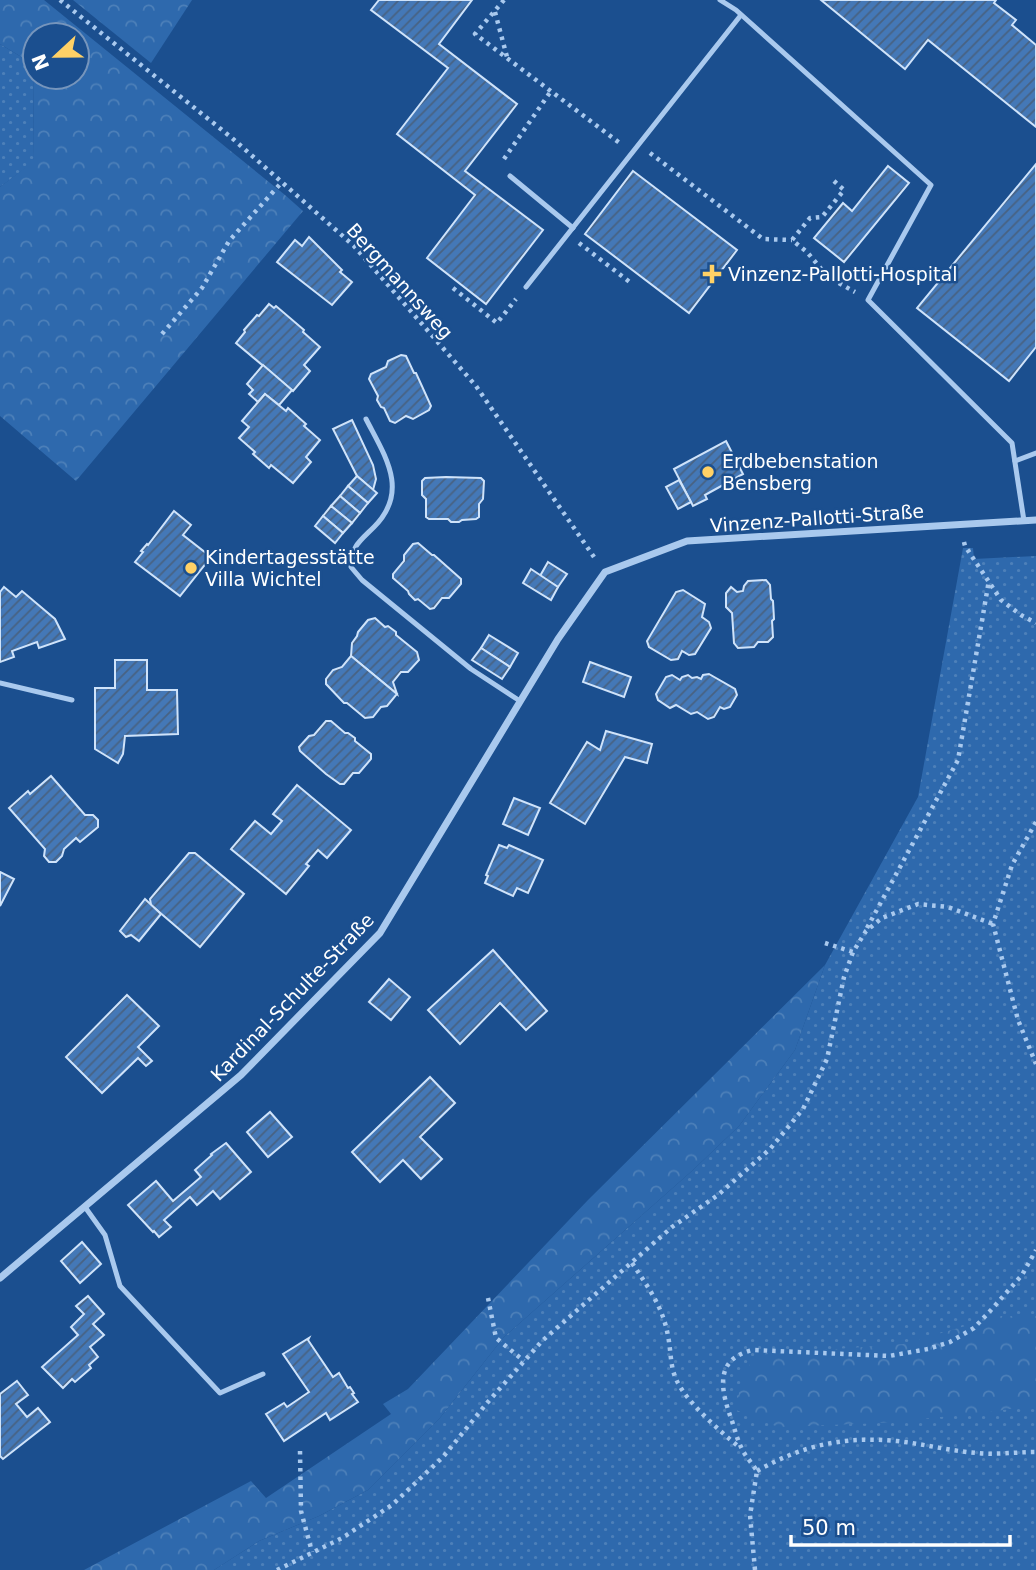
<svg xmlns="http://www.w3.org/2000/svg" width="1036" height="1570" viewBox="0 0 1036 1570" font-family="'DejaVu Sans',sans-serif">
  <style>
    .grass { fill: url(#grass-dots) }
    .forest { fill: url(#forest-crowns); fill-rule: evenodd }
    .building { fill: url(#building-hatch); stroke: #cfe3fa; stroke-width: 2 }
    .lines { fill: none; stroke-linecap: round; stroke-linejoin: round }
    .path { stroke: #a9c9ee; stroke-width: 4.5; stroke-dasharray: 3.5 5; stroke-linecap: butt }
    .service { stroke: #a9c9ee; stroke-width: 5 }
    .minor { stroke: #a9c9ee; stroke-width: 7 }
    .poi-dot { fill: #ffd166; stroke: #1b4f8f; stroke-width: 2.5 }
    .labels { text-anchor: middle; dominant-baseline: central; stroke-width: 5; stroke-linejoin: round; paint-order: stroke }
    .poi-label { font-size: 19px; fill: #fff; stroke: #1b4f8f; text-anchor: start }
    .street-label { font-size: 19px; fill: #fff; stroke: #1b4f8f }
  </style>
  <defs>
    <pattern id="grass-dots" width="8" height="8" patternUnits="userSpaceOnUse" patternTransform="scale(1.75)"><rect width="8" height="8" fill="#2e69ad"/><path d="M2 2h.1M6 6h.1" fill="none" stroke="#4d80b9" stroke-width="1.8" stroke-linecap="round"/></pattern>
    <pattern id="forest-crowns" width="20" height="18" patternUnits="userSpaceOnUse" patternTransform="scale(1.75)"><rect width="20" height="18" fill="#2e69ad"/><path d="M2 6a3 3 0 1 1 6 0M12 15a3 3 0 1 1 6 0" fill="none" stroke="#4d80b9"/></pattern>
    <pattern id="building-hatch" width="6" height="6" patternUnits="userSpaceOnUse" patternTransform="scale(1.75)"><rect width="6" height="6" fill="#4478b7"/><path d="M-1 1l2-2M0 6l6-6M5 7l2-2" fill="none" stroke="#486282"/></pattern>
  </defs>
  <rect width="100%" height="100%" fill="#1b4f8f"/>
  <g class="grass">
    <polygon points="0,44 33,64 34,162 0,187"/>
    <polygon points="963,548 973,548 974,559 1036,556 1036,1570 214,1570 259,1541 319,1516 368,1490 439,1419 504,1337 693,1170 739,1126 795,1050 825,965 918,797"/>
  </g>
  <g class="forest">
    <path d="M0,0H44L285,195L303,211L76,481L0,416V187L34,161L33,64L0,44ZM35,35H77V77H35Z"/>
    <polygon points="73,0 192,0 151,63"/>
    <polygon points="825,965 795,1050 739,1126 693,1170 504,1337 439,1419 368,1490 319,1516 259,1541 214,1570 84,1570 251,1481 266,1498 391,1414 383,1404 408,1389 588,1200"/>
    <polygon points="1000,1316 1036,1316 1036,1405 990,1412 881,1423 778,1427 736,1410 742,1375 757,1355 903,1344"/>
  </g>
  <g class="building">
    <polygon points="379,0 472,0 439,44 517,104 465,171 543,230 486,304 427,258 475,195 397,134 448,68 371,10"/>
    <polygon points="821,0 996,0 994,3 1016,20 1012,25 1036,45 1036,127 928,40 905,69"/>
    <polygon points="1036,164 1036,347 1009,381 917,308"/>
    <polygon points="888,166 909,183 844,262 814,238 843,203 852,211"/>
    <polygon points="633,171 737,250 689,313 585,234"/>
    <polygon points="309,237 342,270 340,272 352,282 332,305 277,262 295,240 302,246"/>
    <polygon points="269,304 274,308 276,306 304,330 303,332 320,347 304,365 310,371 293,391 236,343 245,332 244,330 257,315 259,316"/>
    <polygon points="401,355 406,356 414,373 416,373 431,406 429,410 413,419 406,416 395,423 390,421 384,408 381,407 377,400 378,396 369,379 371,374 386,367 388,361"/>
    <polygon points="263,365 292,390 279,405 265,394 258,402 249,394 253,390 247,384"/>
    <polygon points="265,394 286,411 288,408 306,424 304,426 320,440 306,457 311,462 293,483 271,465 269,468 253,454 255,452 239,438 249,427 242,421"/>
    <polygon points="352,420 373,465 376,479 373,490 357,476 333,429"/>
    <polygon points="726,441 743,474 705,495 707,499 693,506 674,469"/>
    <polygon points="357,476 377,493 368,503 348,486"/>
    <polygon points="446,477 481,478 484,481 483,499 479,504 479,517 476,519 462,520 459,522 451,522 448,519 429,519 426,517 426,499 422,495 422,481 425,478"/>
    <polygon points="679,480 691,502 678,509 666,487"/>
    <polygon points="348,486 368,503 360,513 340,496"/>
    <polygon points="340,496 360,513 352,523 331,506"/>
    <polygon points="331,506 352,523 343,533 323,516"/>
    <polygon points="174,511 191,525 183,535 211,557 180,596 135,562 143,552 141,551 147,544 148,545"/>
    <polygon points="323,516 343,533 335,543 315,526"/>
    <polygon points="418,543 432,555 434,555 461,579 461,584 449,598 442,598 434,608 430,609 418,599 415,600 409,594 408,591 393,578 393,574 404,561 404,555 413,544"/>
    <polygon points="548,562 567,574 558,587 540,576"/>
    <polygon points="531,569 558,587 551,600 523,583"/>
    <polygon points="766,580 770,585 771,599 773,601 774,619 772,621 773,637 768,642 758,642 754,647 738,648 734,643 732,613 726,607 726,593 731,587 737,592 743,591 744,586 748,581"/>
    <polygon points="4,587 16,597 22,591 55,619 65,639 39,648 37,642 12,651 14,657 0,662 0,592"/>
    <polygon points="683,590 705,604 702,617 709,622 711,628 695,654 689,655 682,651 678,659 671,660 649,647 647,641 676,592"/>
    <polygon points="375,618 385,627 388,626 396,632 396,635 417,652 419,660 408,672 401,672 393,682 397,694 351,656 352,643 357,636 358,632 368,620"/>
    <polygon points="489,635 518,653 510,667 481,648"/>
    <polygon points="481,648 510,667 502,679 472,660"/>
    <polygon points="351,656 397,694 387,706 381,707 373,717 365,718 347,703 344,703 326,684 326,679 333,670 342,667"/>
    <polygon points="115,660 147,660 147,690 177,690 178,734 125,736 123,754 118,763 95,749 95,688 115,688"/>
    <polygon points="590,662 631,677 624,697 583,682"/>
    <polygon points="709,674 735,689 737,695 730,707 724,709 720,707 714,717 708,719 697,712 691,714 676,705 670,708 658,700 656,694 666,677 672,675 680,680 682,677 688,675 692,678 697,677 701,679 703,675"/>
    <polygon points="326,721 331,721 345,733 348,733 355,738 355,741 371,754 371,759 359,773 353,773 344,784 340,784 326,774 300,751 299,747 309,736 314,735"/>
    <polygon points="606,731 652,744 647,763 625,757 585,824 550,803 587,742 600,750"/>
    <polygon points="51,776 85,815 93,815 98,820 98,827 80,842 76,838 64,849 62,856 56,862 49,862 44,856 45,849 9,808 28,791 30,794"/>
    <polygon points="297,785 351,830 327,858 318,850 306,864 309,866 286,894 231,849 255,821 271,834 282,821 273,814"/>
    <polygon points="514,798 540,808 528,835 503,824"/>
    <polygon points="499,845 507,848 509,845 543,860 528,893 517,888 513,896 485,883 488,876 486,875"/>
    <polygon points="189,853 195,853 244,894 200,947 151,905 150,899"/>
    <polygon points="0,872 14,879 0,906"/>
    <polygon points="145,899 161,914 139,941 131,935 126,937 120,931"/>
    <polygon points="493,950 547,1011 526,1030 500,1003 460,1044 428,1010"/>
    <polygon points="389,979 410,997 391,1020 369,1002"/>
    <polygon points="127,995 159,1026 138,1047 152,1061 146,1066 138,1058 102,1093 66,1057"/>
    <polygon points="430,1077 455,1103 420,1137 442,1159 421,1179 403,1160 380,1182 352,1152"/>
    <polygon points="270,1112 292,1137 268,1157 247,1132"/>
    <polygon points="226,1143 251,1172 220,1199 213,1191 197,1205 190,1197 164,1220 171,1227 159,1237 154,1231 153,1232 128,1205 156,1181 173,1201 201,1177 195,1170 212,1155 211,1154"/>
    <polygon points="82,1242 101,1264 80,1283 61,1261"/>
    <polygon points="88,1296 104,1314 93,1324 104,1335 90,1347 98,1357 89,1365 91,1368 75,1382 72,1379 63,1388 42,1367 78,1335 71,1327 84,1314 76,1306"/>
    <polygon points="309,1338 308,1340 333,1377 339,1373 348,1388 350,1387 354,1393 352,1394 358,1402 330,1420 326,1413 284,1441 266,1414 284,1403 287,1407 309,1392 283,1354"/>
    <polygon points="17,1381 28,1395 16,1404 27,1417 38,1408 50,1422 3,1459 0,1456 0,1394"/>
  </g>
  <g class="lines">
    <g class="path">
      <polyline points="60,0 232,138 354,246 476,386 594,557"/>
      <polyline points="504,0 475,34 621,144"/>
      <polyline points="495,12 507,57"/>
      <polyline points="650,153 763,239 792,240"/>
      <polyline points="504,159 551,91"/>
      <polyline points="834,181 844,190 822,217 810,218 792,240 807,252 828,277 855,292"/>
      <polyline points="579,243 631,283"/>
      <polyline points="453,288 497,323 516,299"/>
      <polyline points="162,334 202,288 229,241 282,182"/>
      <polyline points="964,542 965,546 1001,600 1021,615 1036,623"/>
      <polyline points="1036,822 1012,865 993,924 1018,1020 1036,1064"/>
      <polyline points="867,928 958,760 989,580"/>
      <polyline points="825,943 853,952"/>
      <path d="M632,1263C648,1287 663,1307 668,1336C671,1350 670,1366 676,1379C686,1402 720,1431 739,1447"/>
      <polyline points="488,1298 496,1338 524,1361"/>
      <polyline points="300,1451 301,1511 312,1552"/>
      <path d="M757,1471C803,1445 844,1436 897,1441C924,1444 950,1451 977,1453C996,1455 1016,1452 1036,1452"/>
      <polyline points="277,1570 342,1538 392,1505 443,1457 487,1403 542,1341 672,1227 718,1195 770,1149 803,1109 827,1059 844,977 853,952 866,931 882,918 918,904 948,907 993,924"/>
      <path d="M755,1570L750,1515L757,1471C752,1463 745,1456 741,1447C737,1439 735,1430 732,1421C721,1391 713,1359 753,1350L889,1356L928,1349L950,1342L974,1328L991,1310L1022,1275L1036,1250"/>
    </g>
    <g class="service">
      <polyline points="720,0 736,10 931,185 868,300 1012,443 1024,521"/>
      <polyline points="510,176 573,228"/>
      <polyline points="526,287 741,15"/>
      <path d="M366,419C385,456 410,491 374,527C360,541 351,546 351,567L362,580L471,669L520,701"/>
      <polyline points="1015,461 1036,453"/>
      <polyline points="0,683 72,700"/>
      <polyline points="85,1207 105,1235 120,1286 220,1393 263,1374"/>
    </g>
    <polyline class="minor" points="0,1278 241,1075 380,933 558,639 605,572 687,541 1036,520"/>
  </g>
  <g class="poi-dot">
    <path d="M708.5 263.5h7v7h7v7h-7v7h-7v-7h-7v-7h7z"/>
    <circle cx="708" cy="472" r="7"/>
    <circle cx="191" cy="568" r="7"/>
  </g>
  <g class="labels">
    <g class="poi-label">
      <text x="728" y="274">Vinzenz-Pallotti-Hospital</text>
      <text x="722" y="461">Erdbebenstation<tspan x="722" dy="22">Bensberg</tspan></text>
      <text x="205" y="557">Kindertagesstätte<tspan x="205" dy="22">Villa Wichtel</tspan></text>
    </g>
    <g class="street-label">
      <text transform="translate(400 281) rotate(48)">Bergmannsweg</text>
      <text transform="translate(817 518) rotate(-4)">Vinzenz-Pallotti-Straße</text>
      <text transform="translate(292 997) rotate(-46)">Kardinal-Schulte-Straße</text>
    </g>
  </g>
  <g transform="translate(56 56) rotate(248)"><circle r="33" fill="#1b4f8f" stroke="#7695bc" stroke-width="2"/>
  <path d="M0-5L12 26L0 18L-12 26Z" fill="#ffd166"/>
  <text y="-10" font-size="19" font-weight="bold" text-anchor="middle" fill="#ffffff">N</text>
  </g>
  <path d="M791 1535v10h219v-10" fill="none" stroke="#ffffff" stroke-width="3.5"/>
  <text x="802" y="1535" font-size="21" fill="#ffffff" stroke="#1b4f8f" stroke-width="5" paint-order="stroke">50 m</text>
</svg>
